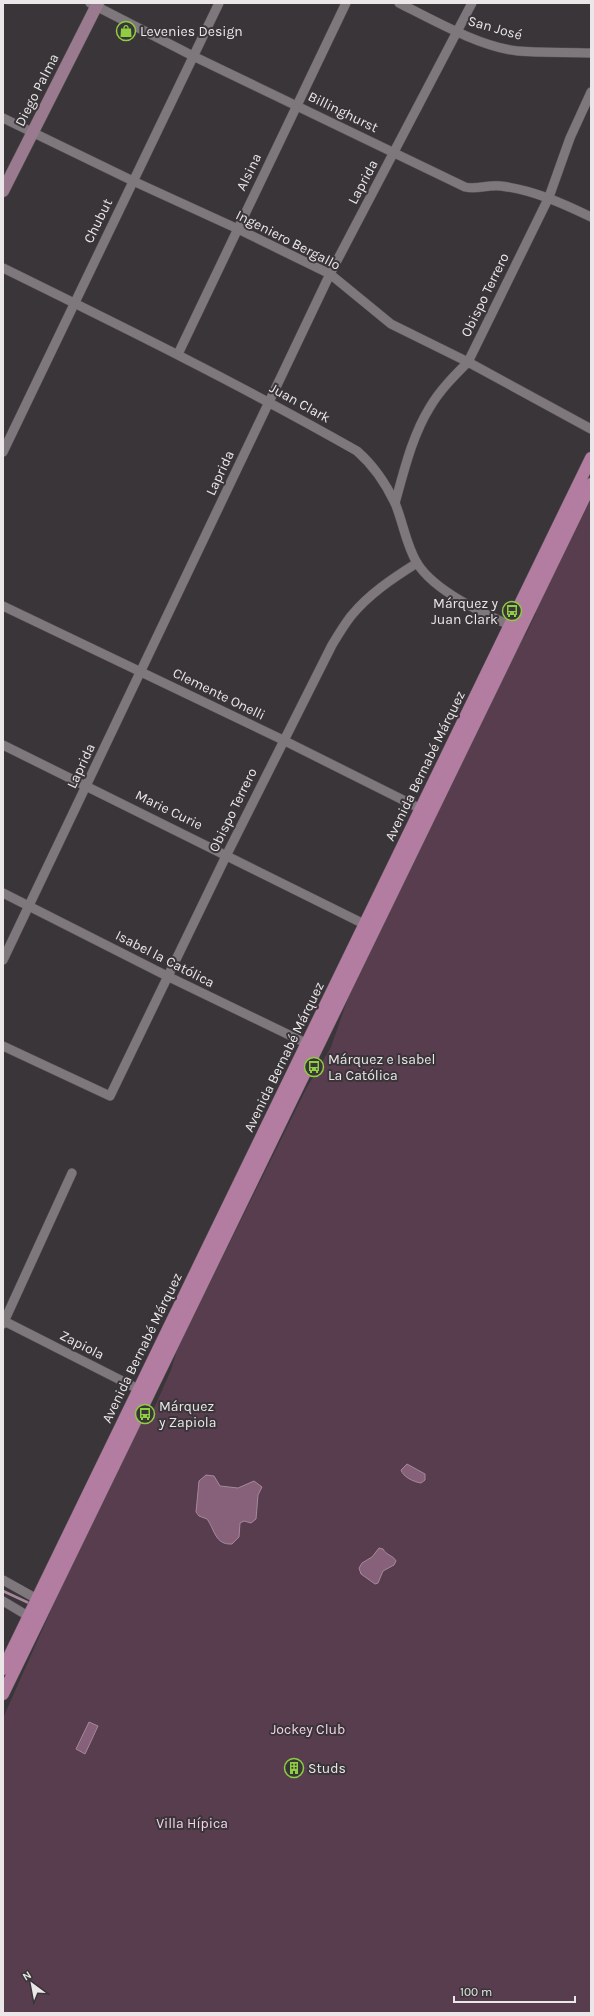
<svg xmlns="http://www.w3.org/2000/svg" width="594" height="2016" viewBox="0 0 594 2016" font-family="Karla,sans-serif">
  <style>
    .green { fill: #583d4e }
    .water { fill: #876079; stroke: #a5889b }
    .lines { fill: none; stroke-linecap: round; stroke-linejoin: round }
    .stream { stroke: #a5889b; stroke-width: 2.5 }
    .street-casing { stroke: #565154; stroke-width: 10 }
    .secondary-casing { stroke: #565154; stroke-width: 13 }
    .primary-casing { stroke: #565154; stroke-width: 13 }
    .street { stroke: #7e787c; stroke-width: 9 }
    .secondary { stroke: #997a8f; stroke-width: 12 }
    .primary { stroke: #b37ca1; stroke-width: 12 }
    .labels { text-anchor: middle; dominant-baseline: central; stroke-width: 4; stroke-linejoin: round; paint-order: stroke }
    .street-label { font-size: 14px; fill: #ebe7e9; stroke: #393538 }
    .poi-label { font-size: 14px; fill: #ebe7e9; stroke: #393538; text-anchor: start }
    .park-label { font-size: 14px; fill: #f9d1ea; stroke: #393538 }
  </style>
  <rect width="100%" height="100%" fill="#393538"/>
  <polygon class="green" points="591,499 591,2013 3,2013 3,1718 76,1554 135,1433 155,1406 171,1370 178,1347 306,1089 331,1047 349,995 510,660 526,634 536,613 532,612 549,584"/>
  <g class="water">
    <path d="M407,1464L425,1474V1480L421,1483C414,1482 403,1477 401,1470Z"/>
    <path d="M206,1475L214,1476L220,1486L238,1488L254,1481L262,1487L258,1495L256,1519L251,1523L244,1521L240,1523L239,1537L232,1544C215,1545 215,1530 207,1519L199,1516L196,1512L199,1481Z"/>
    <path d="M379,1548L383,1549C386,1555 394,1556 396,1561L394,1565L383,1571L378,1583L375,1584L361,1574L359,1568L362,1563L372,1557Z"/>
    <polygon points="89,1722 98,1726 85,1754 76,1749"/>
  </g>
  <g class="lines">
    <polyline class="stream" points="3,1591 31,1604"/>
    <defs>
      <g id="street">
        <path d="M90,3L193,56L465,187C477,190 489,184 501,186C533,190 562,203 591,217"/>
        <path d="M399,3C433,20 480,47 518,51C542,53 567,52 591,53"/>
        <polyline points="3,118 133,181 238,229 330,274 391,324 468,362 591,429"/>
        <path d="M3,268C123,327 241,385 357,451C373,465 386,484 395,503C403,522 406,545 417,563C435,592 485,614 516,628"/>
        <polyline points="178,354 346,3"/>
        <polyline points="3,452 219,3"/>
        <path d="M395,503C404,471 412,436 430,407C440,390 454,376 468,362L549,197L570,138L591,92"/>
        <polyline points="3,606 283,740 421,809"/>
        <polyline points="3,745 364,924"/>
        <polyline points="3,893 167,976 312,1046"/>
        <polyline points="3,960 330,274 472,3"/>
        <path d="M3,1046L110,1096L227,854L332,645C338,635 344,625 351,616C369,594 393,578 417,563"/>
        <polyline points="4,1321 144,1392"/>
        <polyline points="3,1324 72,1173"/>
        <polyline points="3,1580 37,1599"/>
        <polyline points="3,1601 28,1616"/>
      </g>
      <polyline id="secondary" points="3,191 98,3"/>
      <g id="primary">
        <polyline points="3,1669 591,458"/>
        <polyline points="3,1694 591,484"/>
      </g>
    </defs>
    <use href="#street" class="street-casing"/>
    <use href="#secondary" class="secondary-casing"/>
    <use href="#primary" class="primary-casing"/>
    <use href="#street" class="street"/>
    <use href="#secondary" class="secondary"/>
    <use href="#primary" class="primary"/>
  </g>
  <defs>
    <symbol id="shop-ring" viewBox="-11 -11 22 22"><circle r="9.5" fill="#393538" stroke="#8fcd41" stroke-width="1.5"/><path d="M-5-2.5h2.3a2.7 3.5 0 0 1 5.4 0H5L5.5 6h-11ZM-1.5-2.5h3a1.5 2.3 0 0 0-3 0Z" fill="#8fcd41"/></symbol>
    <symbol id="bus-ring" viewBox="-11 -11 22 22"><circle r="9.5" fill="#393538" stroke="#8fcd41" stroke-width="1.5"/><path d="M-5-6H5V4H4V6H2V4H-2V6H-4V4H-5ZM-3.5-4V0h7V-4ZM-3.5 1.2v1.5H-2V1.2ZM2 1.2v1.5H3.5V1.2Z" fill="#8fcd41"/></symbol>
    <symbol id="building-ring" viewBox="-11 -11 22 22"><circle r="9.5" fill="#393538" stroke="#8fcd41" stroke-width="1.5"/><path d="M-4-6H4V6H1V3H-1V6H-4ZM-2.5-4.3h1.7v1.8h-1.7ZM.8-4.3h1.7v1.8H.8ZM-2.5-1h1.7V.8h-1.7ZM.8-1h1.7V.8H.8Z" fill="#8fcd41"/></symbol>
  </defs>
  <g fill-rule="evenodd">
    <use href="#shop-ring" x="115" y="20" width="22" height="22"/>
    <use href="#bus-ring" x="501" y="600" width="22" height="22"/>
    <use href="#bus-ring" x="303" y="1056" width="22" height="22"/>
    <use href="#bus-ring" x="134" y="1403" width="22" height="22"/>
    <use href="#building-ring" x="283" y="1757" width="22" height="22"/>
  </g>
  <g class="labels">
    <g class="street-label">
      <text transform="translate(495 28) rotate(16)">San José</text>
      <text transform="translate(37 90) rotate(-63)">Diego Palma</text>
      <text transform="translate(343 112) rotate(26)">Billinghurst</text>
      <text transform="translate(249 172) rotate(-64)">Alsina</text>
      <text transform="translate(363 182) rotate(-62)">Laprida</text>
      <text transform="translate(98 221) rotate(-64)">Chubut</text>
      <text transform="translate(288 240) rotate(27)">Ingeniero Bergallo</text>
      <text transform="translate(485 295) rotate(-64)">Obispo Terrero</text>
      <text transform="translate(300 403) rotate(29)">Juan Clark</text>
      <text transform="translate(220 473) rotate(-65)">Laprida</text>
      <text transform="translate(219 694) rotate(26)">Clemente Onelli</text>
      <text transform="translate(81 766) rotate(-65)">Laprida</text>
      <text transform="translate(425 766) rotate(-64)">Avenida Bernabé Márquez</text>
      <text transform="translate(169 810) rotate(26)">Marie Curie</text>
      <text transform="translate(233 810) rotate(-64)">Obispo Terrero</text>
      <text transform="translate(165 959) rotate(27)">Isabel la Católica</text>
      <text transform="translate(284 1057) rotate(-64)">Avenida Bernabé Márquez</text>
      <text transform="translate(82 1345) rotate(27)">Zapiola</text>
      <text transform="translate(142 1348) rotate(-64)">Avenida Bernabé Márquez</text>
    </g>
    <g class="poi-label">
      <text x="140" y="31">Levenies Design</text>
      <text x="498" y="603" text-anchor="end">Márquez y<tspan x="498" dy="16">Juan Clark</tspan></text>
      <text x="328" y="1059">Márquez e Isabel<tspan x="328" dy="16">La Católica</tspan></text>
      <text x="159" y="1406">Márquez<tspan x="159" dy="16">y Zapiola</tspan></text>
      <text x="308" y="1768">Studs</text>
    </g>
    <g class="park-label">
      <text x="308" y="1729">Jockey Club</text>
      <text x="192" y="1823">Villa Hípica</text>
    </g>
  </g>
  <rect width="594" height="2016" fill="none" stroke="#ebe7e9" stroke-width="8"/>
  <g transform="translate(32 1984) rotate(328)" stroke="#393538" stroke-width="3" paint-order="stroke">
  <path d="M0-3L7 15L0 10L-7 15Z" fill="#ebe7e9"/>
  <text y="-6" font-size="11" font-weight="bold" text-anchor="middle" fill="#ebe7e9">N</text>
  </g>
  <path d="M454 1996v6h121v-6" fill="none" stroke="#ebe7e9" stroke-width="2"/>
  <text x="460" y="1996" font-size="12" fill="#ebe7e9" stroke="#393538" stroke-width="3" paint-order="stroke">100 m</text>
</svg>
